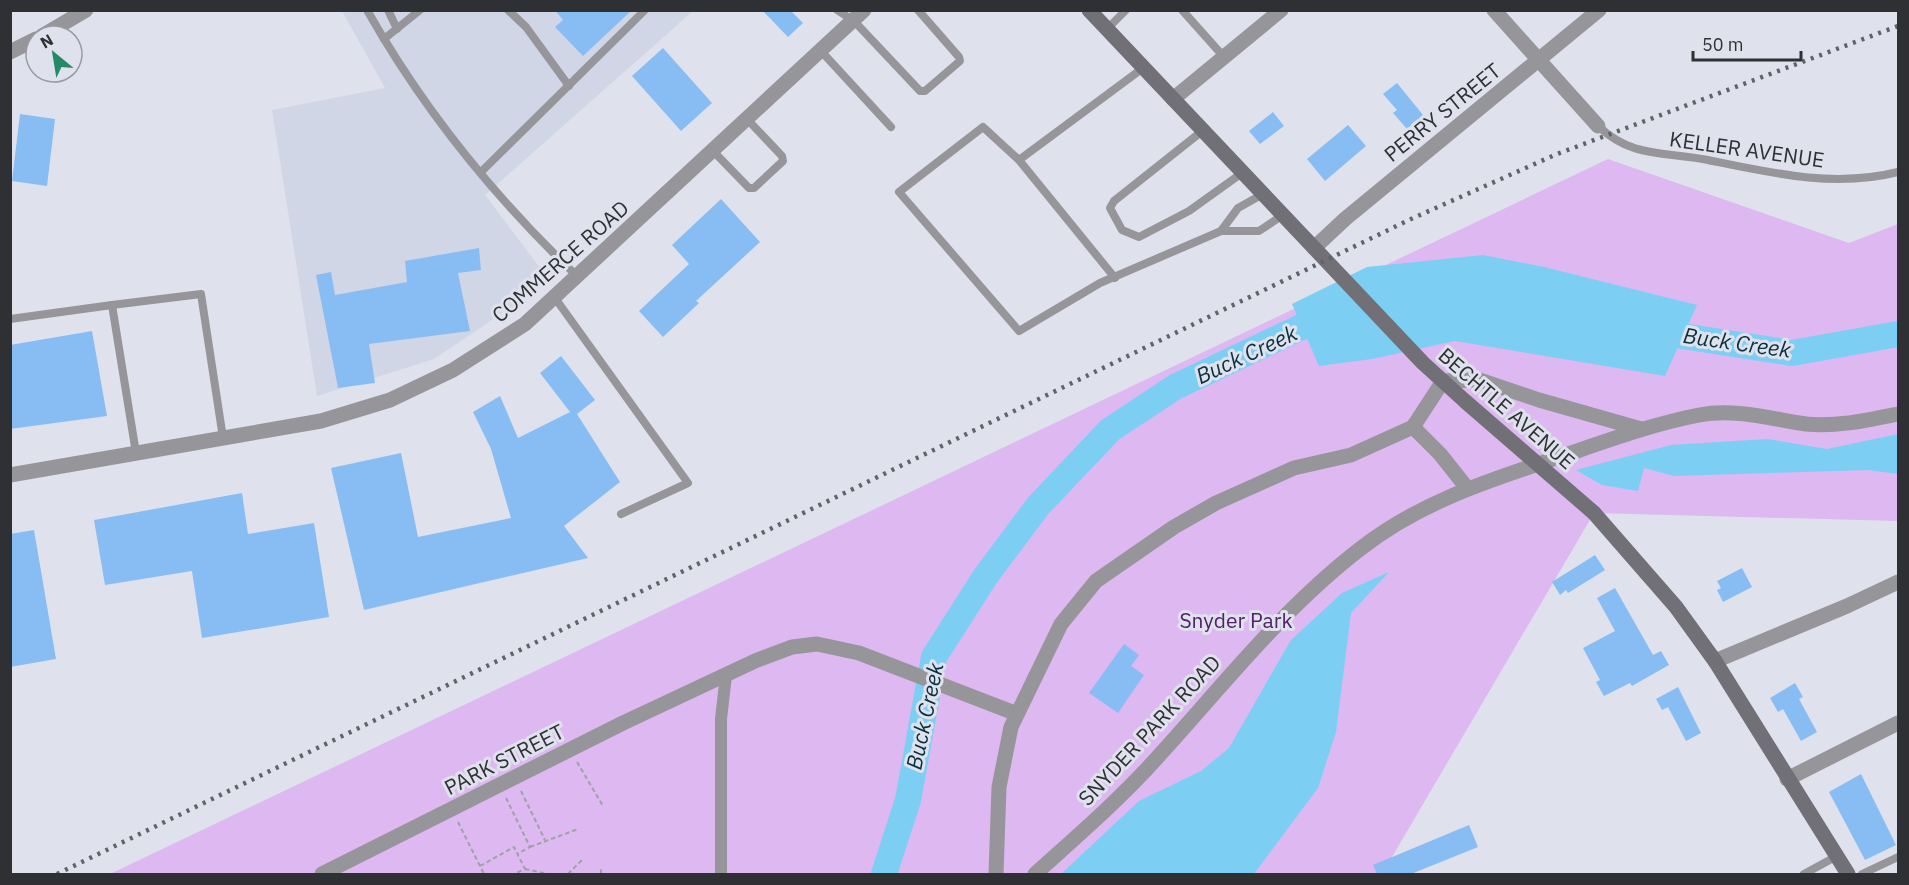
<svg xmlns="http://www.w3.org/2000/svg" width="1909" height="885" viewBox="0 0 1909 885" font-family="'IBM Plex Sans',sans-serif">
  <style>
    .built { fill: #d0d6e5 }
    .green { fill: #ddb8f1 }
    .water { fill: #7ccff3 }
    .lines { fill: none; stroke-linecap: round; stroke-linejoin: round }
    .river { stroke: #7ccff3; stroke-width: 26 }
    .building { fill: #88bdf3 }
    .path { stroke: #9ea1a8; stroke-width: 2; stroke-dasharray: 4.5 3; stroke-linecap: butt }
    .service { stroke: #969599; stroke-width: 8 }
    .pedestrian { stroke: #969599; stroke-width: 12 }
    .minor { stroke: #969599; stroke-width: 15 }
    .secondary { stroke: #717076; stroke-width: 15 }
    .rail { stroke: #616368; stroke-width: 4.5; stroke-dasharray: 3 6; stroke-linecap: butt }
    .secondary-bridge { stroke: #717076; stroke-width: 15 }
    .labels { text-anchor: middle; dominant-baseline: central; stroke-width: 6; stroke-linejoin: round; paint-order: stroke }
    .street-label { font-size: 21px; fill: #2f3034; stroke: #dfe2ec }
    .park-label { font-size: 21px; fill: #522169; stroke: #dfe2ec }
    .water-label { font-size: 22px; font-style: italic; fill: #09303f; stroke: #dfe2ec }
  </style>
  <rect width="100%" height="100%" fill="#dfe2ec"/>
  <polygon class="built" points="342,11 693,11 485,195 550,281 434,359 317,396 272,110 385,88"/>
  <polygon class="green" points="1608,159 1849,243 1898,224 1898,521 1594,513 1382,874 110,874"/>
  <g class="water">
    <polygon points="1483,255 1544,267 1697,305 1665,376 1455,341 1372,359 1319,366 1292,304 1367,267"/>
    <polygon points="1898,434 1898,474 1868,470 1674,476 1644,468 1638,491 1602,485 1576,470 1671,445 1768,439 1827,449"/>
    <polygon points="1389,572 1351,613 1336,732 1318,788 1254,874 1061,874 1139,801 1201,771 1229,748 1291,640 1342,593"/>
  </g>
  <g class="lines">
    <g class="river">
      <polyline points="1650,331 1792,353 1898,334"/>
      <polyline points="884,874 908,800 934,657 985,577 1038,506 1110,430 1175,387 1316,320 1336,317"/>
    </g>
  </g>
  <g class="building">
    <polygon points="555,10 632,10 583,56 555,27 563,20"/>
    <polygon points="762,10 790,10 803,23 788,37"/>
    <polygon points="663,48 712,103 681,131 632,76"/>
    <polygon points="1397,83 1423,115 1407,129 1393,113 1397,110 1383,94"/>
    <polygon points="1273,112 1284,126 1260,144 1249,131"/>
    <polygon points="20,114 55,119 47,186 12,181"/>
    <polygon points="1348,125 1366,146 1325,181 1307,159"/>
    <polygon points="721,199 760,242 696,301 699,303 663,337 639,311 689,264 672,245"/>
    <polygon points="479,248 481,270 458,273 470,331 369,344 375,383 338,388 316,275 331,272 335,295 407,282 405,261"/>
    <polygon points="92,331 107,416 10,429 10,345"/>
    <polygon points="561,356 595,400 577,414 620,482 564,526 588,558 364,610 331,468 401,453 418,537 511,518 491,449 473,412 500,396 518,438 570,412 540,373"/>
    <polygon points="242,493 248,534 314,523 329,617 202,638 192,571 105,585 94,520"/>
    <polygon points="34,530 56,659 10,667 10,534"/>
    <polygon points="1595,555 1605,570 1568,593 1566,590 1560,595 1552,582"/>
    <polygon points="1742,568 1752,587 1723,602 1717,590 1721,588 1717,581"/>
    <polygon points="1615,588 1653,655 1661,651 1669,665 1632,686 1630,683 1604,696 1596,682 1600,680 1583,648 1615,631 1597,598"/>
    <polygon points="1124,644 1139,655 1131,666 1144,675 1118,713 1089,693"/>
    <polygon points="1795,683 1803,697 1799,699 1817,732 1801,741 1783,709 1778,712 1770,698"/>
    <polygon points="1678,687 1701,733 1686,741 1668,707 1662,710 1656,699"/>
    <polygon points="1861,774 1896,845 1865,860 1829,792"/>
    <polygon points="1469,825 1478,847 1411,874 1377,874 1373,865"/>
  </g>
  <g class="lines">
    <g class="path">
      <polyline points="577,762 603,806"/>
      <polyline points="521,791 545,840"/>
      <polyline points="506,798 530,847 517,854"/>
      <polyline points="458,822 484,874"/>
      <polyline points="530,847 578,829"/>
      <polyline points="480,866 514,847 525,869 514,874"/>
      <polyline points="525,869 548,874"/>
      <polyline points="568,874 583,859"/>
      <polyline points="601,874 601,867"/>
    </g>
    <g class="service">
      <path d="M367,10C423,109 496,199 578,277"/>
      <polyline points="388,10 397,29"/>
      <polyline points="508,10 526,27 569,86"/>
      <polyline points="837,10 854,21 920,91 925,91 960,61 959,57 918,10"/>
      <polyline points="1182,10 1224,57"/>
      <polyline points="1107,29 1126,10"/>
      <polyline points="384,39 420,10"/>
      <polyline points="821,51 891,127"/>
      <polyline points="1143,68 1019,160 983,127 899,192 1019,331 1100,283 1221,231"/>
      <path d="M1598,126C1633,159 1665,151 1708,160C1771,173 1835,188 1898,172"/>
      <polyline points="1201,132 1114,201 1110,208 1122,230 1139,237 1189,211 1242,173"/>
      <polyline points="713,151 749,188 754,188 783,161 782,156 747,119"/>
      <polyline points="1019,160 1115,278"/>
      <polyline points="481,172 645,10"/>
      <polyline points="1263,194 1238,208 1221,231 1259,231 1283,215"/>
      <polyline points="555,298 688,483 621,514"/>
      <polyline points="10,319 112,305"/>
      <polyline points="136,453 112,305 201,294 223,438"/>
      <polyline points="1804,874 1837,856"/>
      <polyline points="1862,874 1898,857"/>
    </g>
    <polyline class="pedestrian" points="721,874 721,719 726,675"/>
    <g class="minor">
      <polyline points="1494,10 1598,126"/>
      <polyline points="42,36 86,10"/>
      <polyline points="10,52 36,39"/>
      <polyline points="1173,99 1281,10"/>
      <polyline points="1314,248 1345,219 1599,10"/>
      <polyline points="1413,427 1443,381 1480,380 1539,400 1641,429"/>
      <polyline points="10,475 321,421 390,400 453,370 525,324 864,10"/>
      <polyline points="1715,661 1847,606 1898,582"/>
      <polyline points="1787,779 1898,723"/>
      <polyline points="322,874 623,723 755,661 792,647 817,644 859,653 1017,714"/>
      <polyline points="996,874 999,787 1011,727 1061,624 1096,581 1174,527 1216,503 1294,468 1351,455 1413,427 1440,454 1467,488"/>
      <path d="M1035,874C1076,837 1118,801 1155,760C1221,688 1282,609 1360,549C1421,501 1493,479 1565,455C1609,440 1653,424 1699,415C1735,408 1771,419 1806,424C1837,427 1868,420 1898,414"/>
    </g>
    <g class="secondary">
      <polyline points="1089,10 1423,363 1466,402"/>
      <polyline points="1594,513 1676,607 1715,661 1848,874"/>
    </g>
    <polyline class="rail" points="57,874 1411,219 1557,154 1898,26"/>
    <polyline class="secondary-bridge" points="1466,402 1594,513"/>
  </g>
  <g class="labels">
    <g class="street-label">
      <text transform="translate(1442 112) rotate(-39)">PERRY STREET</text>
      <text transform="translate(1747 149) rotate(8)">KELLER AVENUE</text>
      <text transform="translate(560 261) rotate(-41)">COMMERCE ROAD</text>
      <text transform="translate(1507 408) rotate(41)">BECHTLE AVENUE</text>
      <text transform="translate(1149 730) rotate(-47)">SNYDER PARK ROAD</text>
      <text transform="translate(504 759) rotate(-27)">PARK STREET</text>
    </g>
    <g class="park-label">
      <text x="1236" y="620">Snyder Park</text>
    </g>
    <g class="water-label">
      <text transform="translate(1737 342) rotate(8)">Buck Creek</text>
      <text transform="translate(1246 354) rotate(-25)">Buck Creek</text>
      <text transform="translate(924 716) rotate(-78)">Buck Creek</text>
    </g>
  </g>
  <rect width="1909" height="885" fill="none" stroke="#2f3034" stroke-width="24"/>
  <g transform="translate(54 54) rotate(330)"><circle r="28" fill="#dfe2ec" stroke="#999ba2" stroke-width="1.5"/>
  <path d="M0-4.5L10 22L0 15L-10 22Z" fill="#258b67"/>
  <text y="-9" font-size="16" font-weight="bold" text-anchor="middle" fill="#2f3034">N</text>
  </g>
  <path d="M1693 51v9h108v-9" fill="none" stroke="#2f3034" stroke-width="3"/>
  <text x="1702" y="51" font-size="18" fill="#2f3034" stroke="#dfe2ec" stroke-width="4.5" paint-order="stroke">50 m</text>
</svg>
